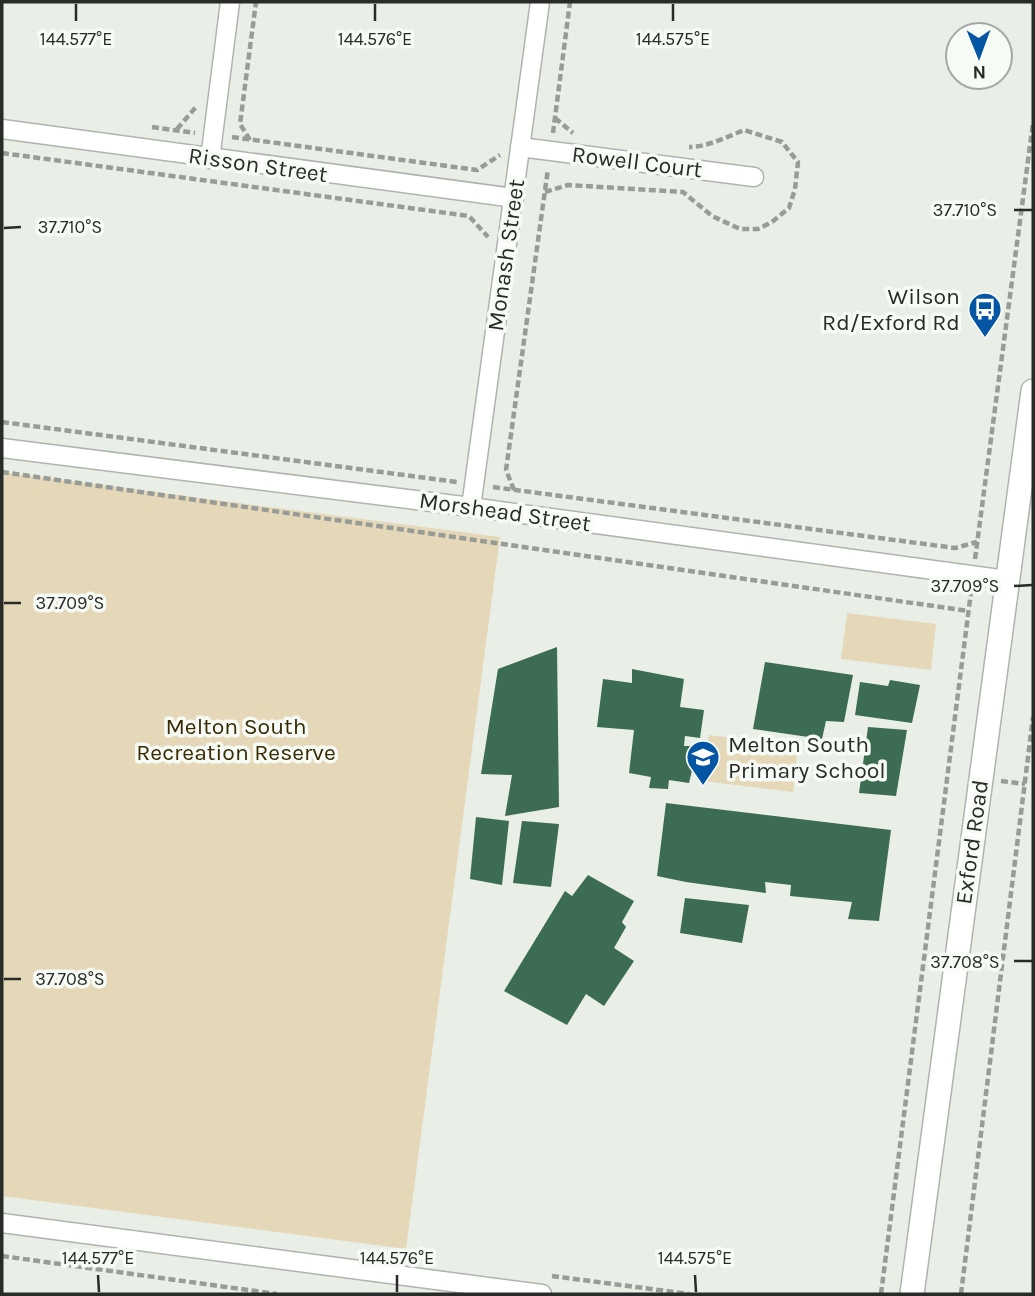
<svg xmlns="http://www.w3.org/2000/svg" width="1035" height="1296" viewBox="0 0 1035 1296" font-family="Karla,sans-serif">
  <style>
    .green { fill: #e5d8b9 }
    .building { fill: #3c6c52 }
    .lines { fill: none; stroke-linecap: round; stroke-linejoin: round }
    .minor-casing { stroke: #afb4ae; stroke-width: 21 }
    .tertiary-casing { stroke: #afb4ae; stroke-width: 26 }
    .path { stroke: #989c97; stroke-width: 4.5; stroke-dasharray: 7 3.5; stroke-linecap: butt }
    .minor { stroke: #fff; stroke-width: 18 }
    .tertiary { stroke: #fff; stroke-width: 23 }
    .ticks { fill: none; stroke: #292b29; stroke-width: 2.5 }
    .labels { text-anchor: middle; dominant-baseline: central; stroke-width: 7; stroke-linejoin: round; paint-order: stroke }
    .street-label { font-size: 23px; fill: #292b29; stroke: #f7fbf5 }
    .poi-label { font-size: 23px; fill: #292b29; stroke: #f7fbf5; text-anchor: end }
    .park-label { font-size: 23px; fill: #382a02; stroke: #f7fbf5 }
    .ticks-label { font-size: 18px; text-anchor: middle; fill: #292b29; stroke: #f7fbf5; stroke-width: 7; stroke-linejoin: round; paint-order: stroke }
  </style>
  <rect width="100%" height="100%" fill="#e9eee7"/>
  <g class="green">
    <polygon points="2,472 500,537 406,1249 2,1196"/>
    <polygon points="847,613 936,624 931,670 841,659"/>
    <polygon points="709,735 798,746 793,792 703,781"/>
  </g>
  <g class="building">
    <polygon points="557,647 559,807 505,816 512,775 481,774 498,669"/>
    <polygon points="765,662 853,675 844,722 826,721 822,739 753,729"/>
    <polygon points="632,669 684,679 680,707 704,710 700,738 685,736 684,746 698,746 689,783 669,780 668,789 649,788 651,777 629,773 634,730 597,727 603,679 632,683"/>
    <polygon points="890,680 920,685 912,723 855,715 860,682 888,686"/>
    <polygon points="868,727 907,730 896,796 859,793"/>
    <polygon points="666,803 891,830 879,921 848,919 852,902 790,896 791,885 765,882 766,893 686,882 657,876"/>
    <polygon points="476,817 509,821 502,885 470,879"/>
    <polygon points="522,821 559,824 551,887 513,883"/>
    <polygon points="588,875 634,901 622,922 626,927 614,948 634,961 604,1006 586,994 567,1025 504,991 565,891 572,896"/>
    <polygon points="685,898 749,905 742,943 680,933"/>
  </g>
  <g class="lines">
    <defs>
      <g id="minor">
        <polyline points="2,129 514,198"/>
        <polyline points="520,147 754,177"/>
        <polyline points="210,159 230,2"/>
        <polyline points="2,448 471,507 1007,580"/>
        <polyline points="471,507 540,2"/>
        <polyline points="2,1223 542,1294"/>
      </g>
      <polyline id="tertiary" points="912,1294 1033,391"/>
    </defs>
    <use href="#minor" class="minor-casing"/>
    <use href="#tertiary" class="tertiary-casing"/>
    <g class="path">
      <polyline points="555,118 573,133"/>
      <polyline points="152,127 195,133"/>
      <polyline points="177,129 196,107"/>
      <polyline points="553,133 570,2"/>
      <polyline points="232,137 477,170 500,155"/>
      <polyline points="250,140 240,124 256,2"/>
      <polyline points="2,153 469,216 488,237"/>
      <path d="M545,192L568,185L683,192L712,216L740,229H758L772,222L789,208L795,189L798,162L782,142L744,130C727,137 707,147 689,147"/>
      <polyline points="2,422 457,482"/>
      <polyline points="2,472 968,611"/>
      <polyline points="493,487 955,548 977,542"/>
      <polyline points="514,490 506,470 548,169"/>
      <polyline points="975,559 1033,123"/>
      <polyline points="1001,781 1025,784"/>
      <polyline points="2,1256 277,1294"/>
      <polyline points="552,1276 689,1294"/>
      <polyline points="881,1294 971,592"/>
      <polyline points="961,1294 1033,717"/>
    </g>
    <use href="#minor" class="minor"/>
    <use href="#tertiary" class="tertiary"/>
  </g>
  <path class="ticks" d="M76,4V21M375,4V21M673,4V21M1014,210H1032M4,228L21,227M1014,586L1032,585M4,603H21M1014,961H1032M4,979H21M98,1275L99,1292M397,1275V1292M695,1275L696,1292"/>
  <defs>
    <symbol id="bus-pin" viewBox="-11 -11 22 30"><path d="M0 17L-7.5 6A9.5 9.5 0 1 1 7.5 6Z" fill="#0455a3" stroke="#f7fbf5"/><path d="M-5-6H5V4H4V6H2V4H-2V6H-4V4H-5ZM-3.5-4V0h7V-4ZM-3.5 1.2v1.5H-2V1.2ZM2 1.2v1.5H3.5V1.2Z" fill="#fff"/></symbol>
    <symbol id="school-pin" viewBox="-11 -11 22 30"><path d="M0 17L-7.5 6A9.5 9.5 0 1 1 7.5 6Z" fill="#0455a3" stroke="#f7fbf5"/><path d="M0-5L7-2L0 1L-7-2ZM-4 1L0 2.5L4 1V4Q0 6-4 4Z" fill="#fff"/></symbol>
  </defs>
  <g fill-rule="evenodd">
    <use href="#bus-pin" x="966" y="290" width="38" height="52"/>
    <use href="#school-pin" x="684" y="738" width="38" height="52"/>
  </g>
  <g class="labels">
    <g class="street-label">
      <text transform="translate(637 162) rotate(7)">Rowell Court</text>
      <text transform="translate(258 165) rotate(8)">Risson Street</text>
      <text transform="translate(506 255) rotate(-82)">Monash Street</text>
      <text transform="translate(505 512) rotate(8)">Morshead Street</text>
      <text transform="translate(972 842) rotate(-82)">Exford Road</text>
    </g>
    <g class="poi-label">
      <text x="960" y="296">Wilson<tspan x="960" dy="26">Rd/Exford Rd</tspan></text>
      <text x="728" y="744" text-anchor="start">Melton South<tspan x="728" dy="26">Primary School</tspan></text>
    </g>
    <g class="park-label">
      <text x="236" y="726">Melton South<tspan x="236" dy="26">Recreation Reserve</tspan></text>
    </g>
  </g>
  <g class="ticks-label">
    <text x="76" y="45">144.577°E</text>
    <text x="375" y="45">144.576°E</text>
    <text x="673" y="45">144.575°E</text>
    <text x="965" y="216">37.710°S</text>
    <text x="70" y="233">37.710°S</text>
    <text x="965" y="592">37.709°S</text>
    <text x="70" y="609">37.709°S</text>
    <text x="965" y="968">37.708°S</text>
    <text x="70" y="985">37.708°S</text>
    <text x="98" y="1264">144.577°E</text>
    <text x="397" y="1264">144.576°E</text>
    <text x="695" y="1264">144.575°E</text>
  </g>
  <rect width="1035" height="1296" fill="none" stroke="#292b29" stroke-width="7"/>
  <g transform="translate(979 56) rotate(179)"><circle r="33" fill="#f7fbf5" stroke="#a5a8a3" stroke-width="2"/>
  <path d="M0-5L12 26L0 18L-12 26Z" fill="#0455a3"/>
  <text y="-10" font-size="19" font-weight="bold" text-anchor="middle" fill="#292b29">N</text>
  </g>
</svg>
